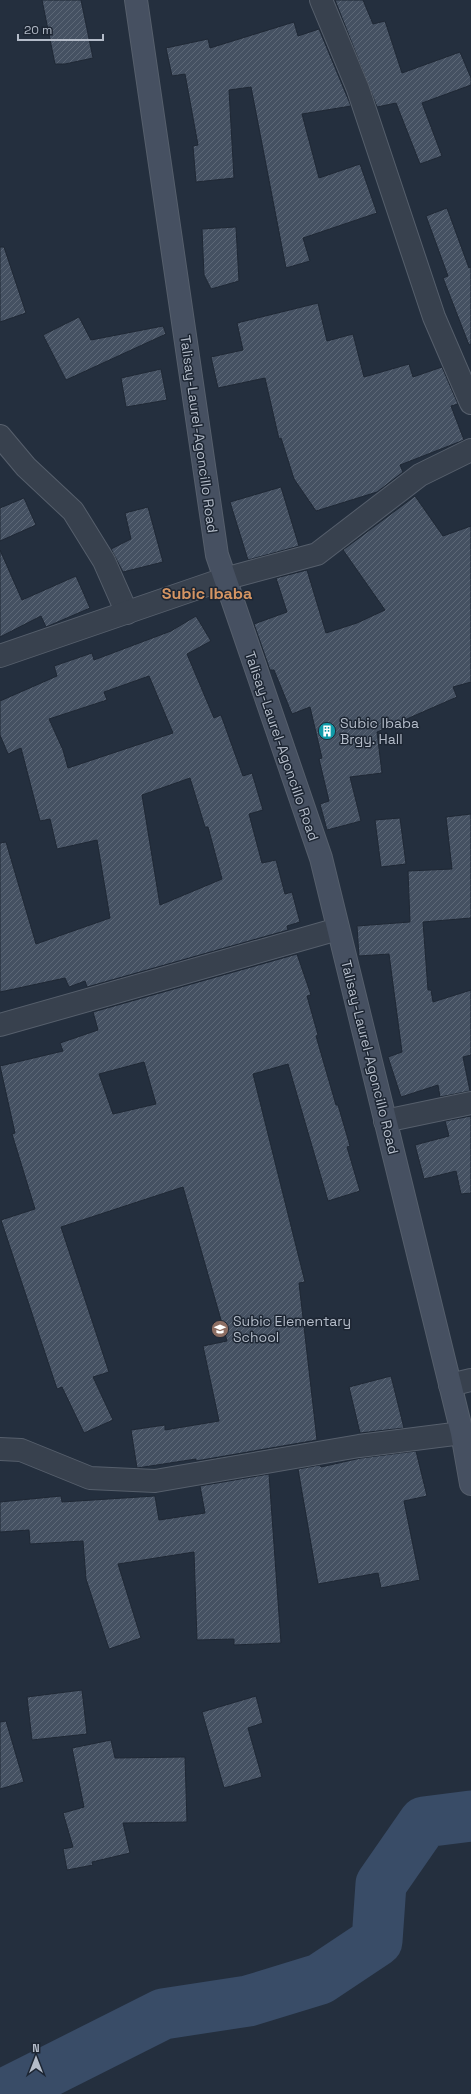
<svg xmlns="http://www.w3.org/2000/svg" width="471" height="2094" viewBox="0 0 471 2094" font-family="'Space Grotesk',sans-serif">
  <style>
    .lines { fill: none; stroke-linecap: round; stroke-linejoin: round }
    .river { stroke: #394c67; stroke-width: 51 }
    .building { fill: url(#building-hatch); stroke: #1f2835; fill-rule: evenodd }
    .minor-casing { stroke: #565f6c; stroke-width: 24 }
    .secondary-casing { stroke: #565f6c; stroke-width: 24 }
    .minor { stroke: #38414e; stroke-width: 22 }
    .secondary { stroke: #465061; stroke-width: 22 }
    .labels { text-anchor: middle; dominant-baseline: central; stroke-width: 3; stroke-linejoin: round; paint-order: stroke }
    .street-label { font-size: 14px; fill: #b4bcc9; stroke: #1d2633 }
    .poi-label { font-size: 14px; fill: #b4bcc9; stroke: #1d2633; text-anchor: start }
    .quarter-label { font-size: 16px; font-weight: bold; fill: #d59563; stroke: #1d2633 }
  </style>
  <defs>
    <pattern id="building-hatch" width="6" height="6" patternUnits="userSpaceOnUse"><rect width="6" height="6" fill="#455162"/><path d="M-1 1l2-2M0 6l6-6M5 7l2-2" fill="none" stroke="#5d6877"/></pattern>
  </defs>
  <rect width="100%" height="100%" fill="#242f3e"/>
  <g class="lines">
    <polyline class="river" points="4,2094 163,2014 248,2001 320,1979 377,1941 381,1884 424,1822 471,1816"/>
  </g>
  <g class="building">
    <polygon points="42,0 81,0 93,58 65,64 55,64"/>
    <polygon points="335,0 363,0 373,24 385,21 402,73 460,52 471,78 471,85 422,103 442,156 420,164 396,103 377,107"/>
    <polygon points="294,22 298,36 319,29 351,106 302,114 319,178 360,164 377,213 303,238 310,261 286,268 251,87 229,90 234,178 196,182 193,146 198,145 185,74 172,76 166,48 208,39 210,48"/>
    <polygon points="447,208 469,268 471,267 471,344 469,345 443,278 448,276 426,216"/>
    <polygon points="236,227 239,281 211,289 204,275 202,229"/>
    <polygon points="0,247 4,247 26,313 0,322"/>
    <polygon points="318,303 327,341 353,334 364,377 409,364 413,377 442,367 458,404 451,406 464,440 400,465 403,472 377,492 316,511 294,479 281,438 279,439 265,378 218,388 211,357 243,350 237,323"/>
    <polygon points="79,317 91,340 163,326 166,334 66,380 43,335"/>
    <polygon points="161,369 167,400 126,407 121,378"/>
    <polygon points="281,487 299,546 248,560 230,502"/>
    <polygon points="415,496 443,536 471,526 471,682 453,687 457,697 377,732 382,773 350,777 361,821 327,830 320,804 329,801 319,759 322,758 310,707 292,714 274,670 270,670 254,624 287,612 276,578 307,570 326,633 357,623 385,610 343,550"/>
    <polygon points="24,498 36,525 0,541 0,508"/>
    <polygon points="148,507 163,562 123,572 111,549 131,539 125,513"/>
    <polygon points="0,550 22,600 76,576 90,608 46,627 41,616 0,637"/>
    <path d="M196,616L211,641L187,654L214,718L221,715L243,776L252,773L263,810L249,814L262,863L276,860L285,894L292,892L300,922L287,926L288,930L87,987L85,981L69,987L65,978L0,992V843L6,842L36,944L110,918L97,840L57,849L50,819L40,821L21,748L8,754L0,735V701L57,676L54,666L92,653L94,660L171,631ZM149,676L173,733L68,768L63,750L49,719L107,700L104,692ZM190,778L205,827H208L222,879L160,905L142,795Z"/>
    <polygon points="471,814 471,918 423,922 428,990 431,990 433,1002 471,990 471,1055 463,1057 470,1091 440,1097 438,1085 401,1097 388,1057 402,1052 389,954 359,956 357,926 410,922 408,871 452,869 446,817"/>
    <polygon points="400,818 406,864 381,867 375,820"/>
    <path d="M297,954L311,995L307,996L318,1035L316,1036L336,1105H338L350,1146L347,1147L360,1191L328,1201L288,1064L253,1074L305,1282L299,1283L317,1440L196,1461V1459L137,1468L131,1430L165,1425V1430L219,1421L203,1346L227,1341L183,1187L61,1227L109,1372L93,1377L113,1420L84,1433L62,1387L57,1389L1,1220L35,1209L12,1134L15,1133L0,1066L63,1051L60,1043L98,1030L93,1012ZM144,1062L156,1104L113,1114L99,1074Z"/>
    <polygon points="471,1116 471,1193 461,1194 456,1171 424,1179 415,1145 449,1136 445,1121"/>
    <polygon points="391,1376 404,1428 360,1433 349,1387"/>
    <polygon points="416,1451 427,1496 404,1501 420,1580 381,1588 378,1573 318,1584 298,1469 320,1465 321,1467 361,1458"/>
    <polygon points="269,1474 281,1643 234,1645 234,1639 197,1640 194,1552 118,1564 141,1638 109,1649 86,1579 83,1541 30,1544 29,1530 0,1532 0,1502 61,1496 62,1502 155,1496 159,1520 205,1513 200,1486"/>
    <polygon points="82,1690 87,1734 32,1740 27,1697"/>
    <polygon points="256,1696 263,1723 248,1728 262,1777 224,1788 202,1712"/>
    <polygon points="6,1721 24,1782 0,1789 0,1722"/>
    <polygon points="111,1740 115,1758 185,1757 187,1822 123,1823 130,1853 92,1862 93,1865 67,1870 63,1849 73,1847 63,1813 84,1807 72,1748"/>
  </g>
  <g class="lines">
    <defs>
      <g id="minor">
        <polyline points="321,0 358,89 434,317 471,403"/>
        <polyline points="0,436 26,467 73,511 104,561 127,613"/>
        <polyline points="0,656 224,579 317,554 420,475 471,450"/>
        <polyline points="0,1025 338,929"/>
        <polyline points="385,1121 471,1103"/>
        <polyline points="450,1385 471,1380"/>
        <polyline points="0,1449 21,1450 90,1478 155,1481 359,1446 462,1433"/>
      </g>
      <polyline id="secondary" points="136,0 217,555 321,858 462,1433 471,1484"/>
    </defs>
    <use href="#minor" class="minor-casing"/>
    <use href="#secondary" class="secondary-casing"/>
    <use href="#minor" class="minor"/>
    <use href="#secondary" class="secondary"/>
  </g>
  <defs>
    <symbol id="building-disc" viewBox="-11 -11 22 22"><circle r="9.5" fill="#0f9aa8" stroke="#1d2633"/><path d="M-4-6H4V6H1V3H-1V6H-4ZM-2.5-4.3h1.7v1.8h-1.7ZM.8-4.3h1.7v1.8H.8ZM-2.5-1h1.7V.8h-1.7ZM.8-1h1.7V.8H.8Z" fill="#fff"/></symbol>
    <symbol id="school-disc" viewBox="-11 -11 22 22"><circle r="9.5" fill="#8d6e63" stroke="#1d2633"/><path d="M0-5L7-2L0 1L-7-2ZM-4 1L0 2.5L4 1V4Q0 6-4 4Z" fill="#fff"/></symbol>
  </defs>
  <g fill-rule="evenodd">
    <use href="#building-disc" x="317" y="721" width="20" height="20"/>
    <use href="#school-disc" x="210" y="1319" width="20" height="20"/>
  </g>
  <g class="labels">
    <g class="street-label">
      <text transform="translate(199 434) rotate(82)">Talisay-Laurel-Agoncillo Road</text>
      <text transform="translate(282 746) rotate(71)">Talisay-Laurel-Agoncillo Road</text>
      <text transform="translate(370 1057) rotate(76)">Talisay-Laurel-Agoncillo Road</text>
    </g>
    <g class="poi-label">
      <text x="340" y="723">Subic Ibaba<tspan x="340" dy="16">Brgy. Hall</tspan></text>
      <text x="233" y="1321">Subic Elementary<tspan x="233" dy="16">School</tspan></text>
    </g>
    <g class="quarter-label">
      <text x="207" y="593">Subic Ibaba</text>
    </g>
  </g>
  <g transform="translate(36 2058)" stroke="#1d2633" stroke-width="3" paint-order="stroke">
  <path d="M0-3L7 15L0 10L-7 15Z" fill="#b4bcc9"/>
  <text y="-6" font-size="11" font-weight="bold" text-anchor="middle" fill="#b4bcc9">N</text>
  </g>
  <path d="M18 34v6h85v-6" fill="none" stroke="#b4bcc9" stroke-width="2"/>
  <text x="24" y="34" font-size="12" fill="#b4bcc9" stroke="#1d2633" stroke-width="3" paint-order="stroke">20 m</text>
</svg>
